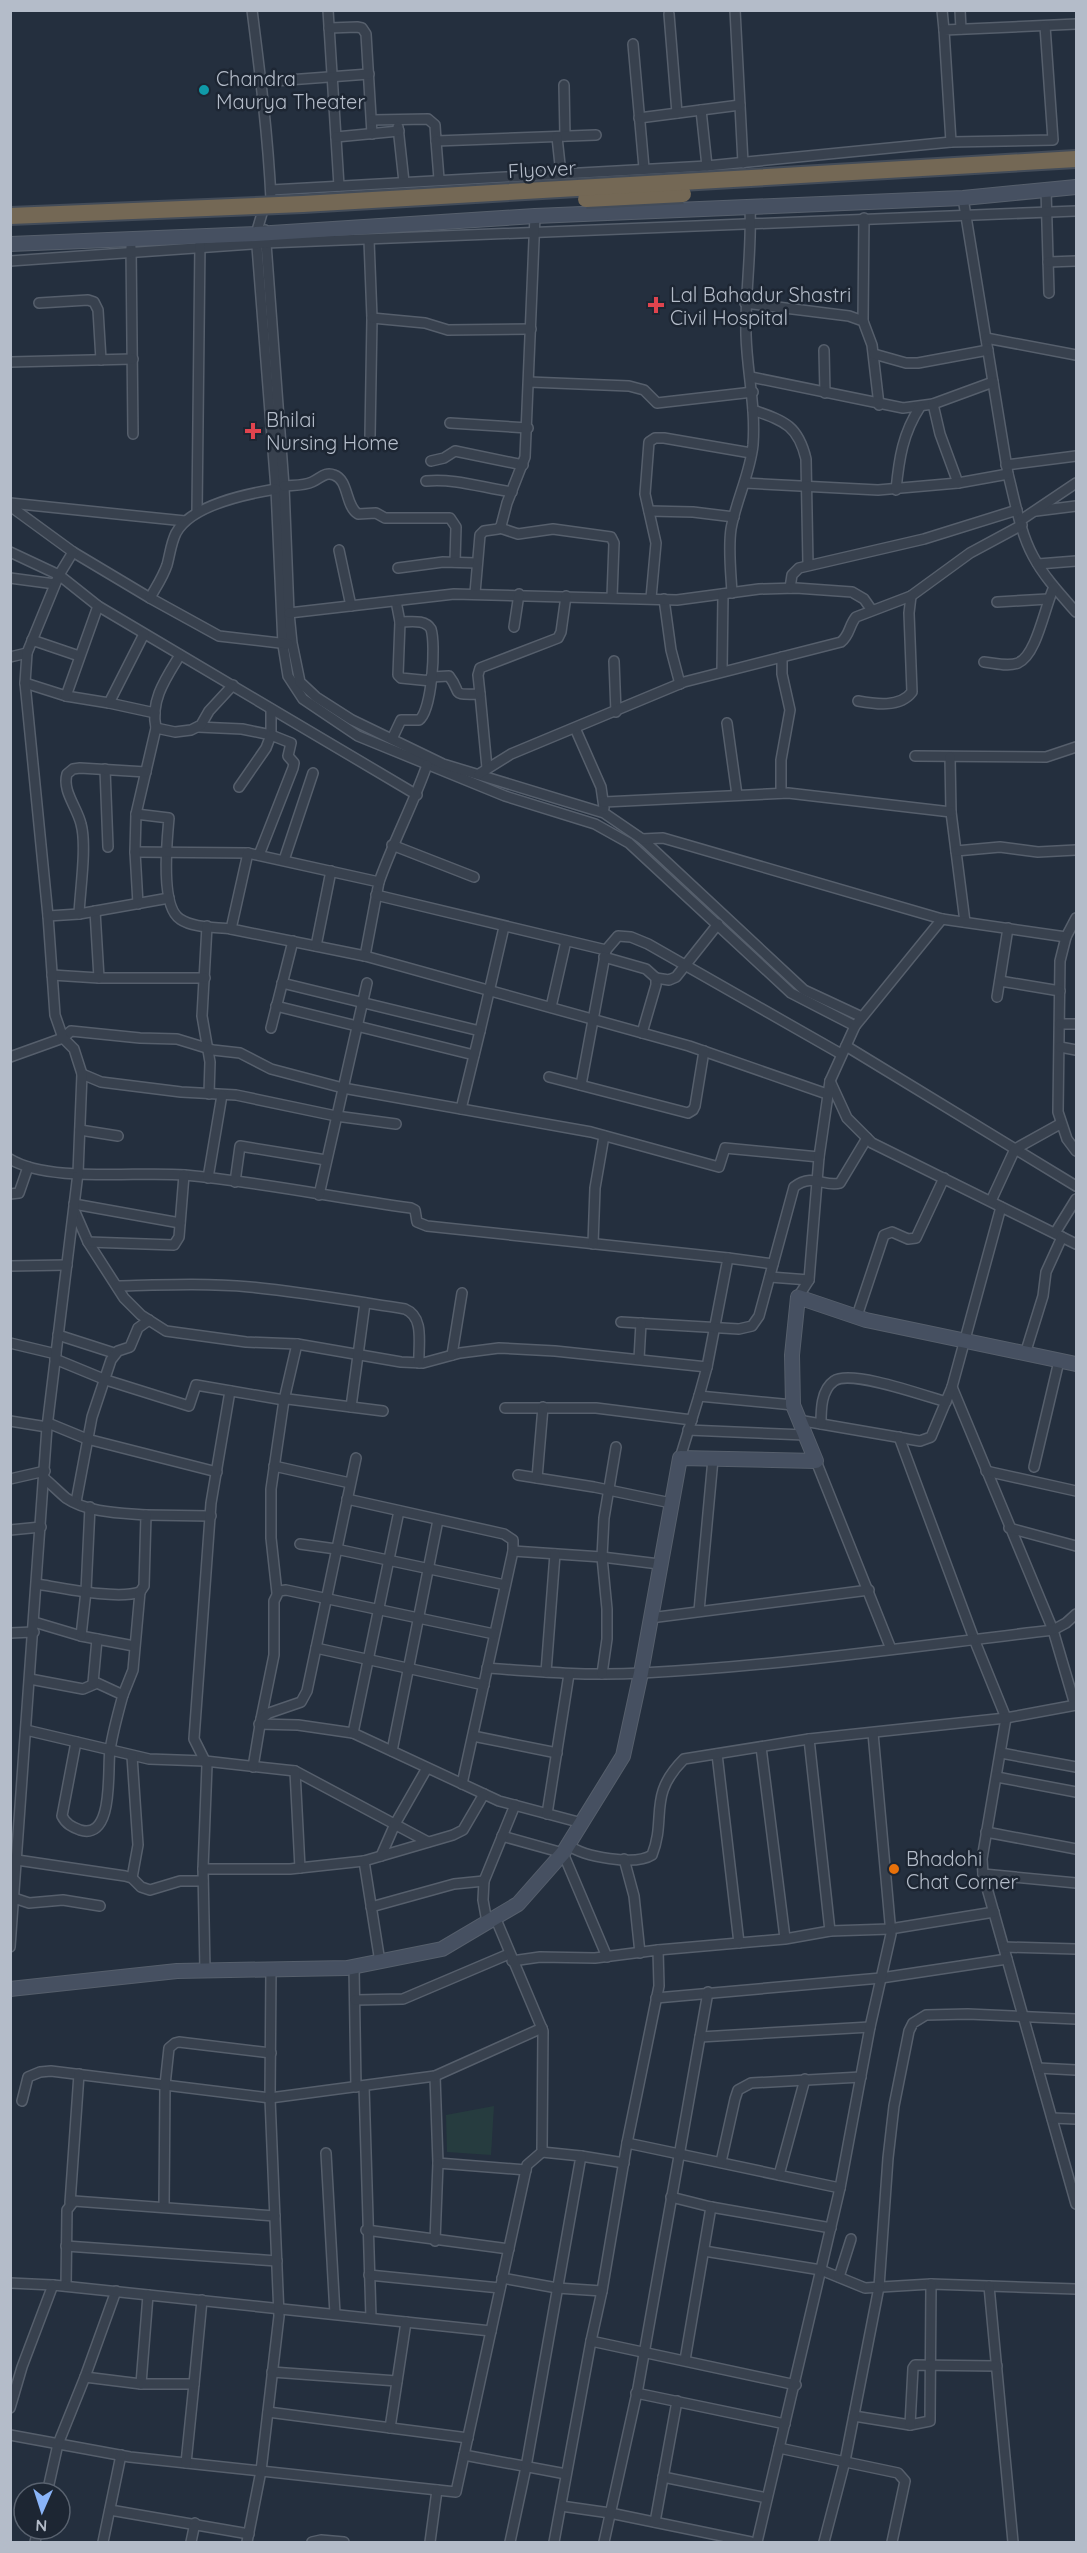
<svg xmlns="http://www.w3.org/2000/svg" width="1087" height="2553" viewBox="0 0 1087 2553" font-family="Quicksand,sans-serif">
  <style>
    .green { fill: #263c3f }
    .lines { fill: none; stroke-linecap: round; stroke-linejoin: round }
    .street-casing { stroke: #565f6c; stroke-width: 12 }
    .secondary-casing { stroke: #565f6c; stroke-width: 16 }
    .street { stroke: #38414e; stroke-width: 9 }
    .secondary { stroke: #465061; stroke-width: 14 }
    .highway-bridge-casing { stroke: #434c59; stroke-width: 20; stroke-linecap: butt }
    .highway-bridge { stroke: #746855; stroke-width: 16 }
    .culture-dot { fill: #0f9aa8; stroke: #1d2633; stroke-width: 2 }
    .health-dot { fill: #e0444e; stroke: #1d2633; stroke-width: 2 }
    .food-dot { fill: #e8710a; stroke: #1d2633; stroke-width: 2 }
    .labels { text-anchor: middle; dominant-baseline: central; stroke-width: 5; stroke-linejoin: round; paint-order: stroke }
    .poi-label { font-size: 20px; fill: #b4bcc9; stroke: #1d2633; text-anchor: start }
    .street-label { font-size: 20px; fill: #b4bcc9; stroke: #1d2633 }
  </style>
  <rect width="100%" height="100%" fill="#242f3e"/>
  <polygon class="green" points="494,2106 491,2155 447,2152 446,2115"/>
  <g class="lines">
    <defs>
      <g id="street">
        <path d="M252,10C260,73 268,136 271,199L263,210L256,234L276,489L283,645L288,676L303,699L358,736L505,796L595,824L629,843L791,993L855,1026"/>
        <polyline points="328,10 339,186"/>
        <polyline points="735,10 743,163"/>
        <polyline points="942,10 944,30"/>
        <polyline points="960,10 961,29"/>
        <polyline points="669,14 677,113"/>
        <polyline points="329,28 357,27 362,28 366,34 372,134"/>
        <polyline points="633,44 644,168"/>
        <polyline points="261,82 369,74"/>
        <polyline points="564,85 565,136"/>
        <polyline points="701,110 707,166"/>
        <polyline points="639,118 740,105"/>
        <polyline points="372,120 428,119 435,125 436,141 596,135"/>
        <polyline points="398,127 404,182"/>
        <polyline points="336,137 399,131"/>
        <polyline points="557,137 561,174"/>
        <polyline points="436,141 439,179"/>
        <polyline points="951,142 944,30 1076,24"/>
        <polyline points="271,190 707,166 951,142 1053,140 1045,26"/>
        <polyline points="1046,190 1049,293"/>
        <path d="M963,198L1008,474C1015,501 1020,532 1033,556C1044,577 1061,595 1076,612"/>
        <polyline points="265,230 284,486 289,613 292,643 300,682 316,697 352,720 443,764 604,813 642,839 804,990 862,1017"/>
        <polyline points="369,240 372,318 370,436"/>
        <polyline points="131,247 133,434"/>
        <polyline points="10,261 266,243 1076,211"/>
        <polyline points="1048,262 1076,261"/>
        <polyline points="39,303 88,300 94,302 98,310 101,360"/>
        <polyline points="745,303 849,316 863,321 872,345 879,405"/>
        <polyline points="372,318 425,323 448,330 531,329"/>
        <polyline points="863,321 864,218"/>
        <polyline points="986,338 1076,355"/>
        <polyline points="824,350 825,393"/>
        <polyline points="874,354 906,363 918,363 988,350"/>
        <polyline points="10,362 133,359"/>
        <polyline points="751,377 903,408 933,404 993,382"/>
        <polyline points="529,382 629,386 644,390 657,403 753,392"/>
        <polyline points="933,404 940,434 958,483"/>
        <path d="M753,410C784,421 798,425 806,459L808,565"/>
        <polyline points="450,423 528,428"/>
        <polyline points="431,461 444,458 455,451 523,465"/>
        <polyline points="1006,465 1076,456"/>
        <path d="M426,481C455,478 483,488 512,492"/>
        <polyline points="745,483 878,490 958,483 1008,474"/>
        <path d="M284,486C293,485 304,486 312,482C320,479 325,471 334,475C349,480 345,506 358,514L376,513L385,518H450L456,527L455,562"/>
        <path d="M896,490C899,458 903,433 920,407"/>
        <polyline points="10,503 185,521"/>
        <polyline points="10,506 73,552 150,598 219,636 288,644"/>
        <polyline points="649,511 693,512 734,517"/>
        <polyline points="1036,511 1076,506"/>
        <polyline points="197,512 200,242"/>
        <polyline points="1021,520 1076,483"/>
        <polyline points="500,528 518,534 553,529 611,537 614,543 612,597"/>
        <polyline points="339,550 351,606"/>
        <polyline points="10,552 59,575 98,606 417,795"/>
        <polyline points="1038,564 1076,561"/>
        <polyline points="398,568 443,562 477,563"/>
        <polyline points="10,578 55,584"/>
        <polyline points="790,588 792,575 799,568 924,539 1017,510"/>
        <polyline points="475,593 480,535 484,531 498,529 501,526 507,503 525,457 535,216"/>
        <path d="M732,593C731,573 728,549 731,529C736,500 750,474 753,445C756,407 747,372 746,335C745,292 752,250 750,207"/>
        <path d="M150,598C156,587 163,577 167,565C170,554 171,543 176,533C191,505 246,494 276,489"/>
        <polyline points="651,598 656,543 645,494 649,442 655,438 664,438 751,453"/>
        <polyline points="664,599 671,650 680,684"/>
        <polyline points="396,601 400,622 398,675 401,678 431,681"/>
        <polyline points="997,602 1048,599"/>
        <polyline points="289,613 454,594 677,600 759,589 796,588 852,592 864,599 871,609"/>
        <polyline points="514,627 519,594"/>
        <polyline points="32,640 79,656"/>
        <polyline points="10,657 27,653"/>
        <polyline points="614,661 616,712"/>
        <path d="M984,662C995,663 1008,667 1018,663C1037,655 1045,605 1054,587"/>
        <polyline points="722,671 723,594"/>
        <path d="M431,677L449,676C463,694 449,695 480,694L487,768"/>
        <polyline points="25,683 66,696 109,703 144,634"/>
        <polyline points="480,694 478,675 480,668 558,638 561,632 566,596"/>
        <polyline points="66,696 98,606"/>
        <path d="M858,701C875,704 900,708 912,692L909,613L911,596"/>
        <polyline points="109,703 155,713"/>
        <polyline points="727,723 737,795"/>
        <polyline points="198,727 242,729 271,735 271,709"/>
        <path d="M156,728C150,700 166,678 180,655"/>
        <polyline points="575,728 601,787 604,808"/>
        <path d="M392,739L401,720H419C432,711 436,645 431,629C425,619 411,622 400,622"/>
        <polyline points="915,756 1046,757 1076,747"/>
        <polyline points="950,757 951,812 965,922"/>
        <polyline points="105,769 108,847"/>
        <path d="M479,774L511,754L684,682L841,642C850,635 849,625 856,617L911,596L970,553L1022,525"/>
        <polyline points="239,787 266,748 271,735 291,743 288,756 294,763 293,768 259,855"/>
        <polyline points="781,793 781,760 790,710 782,674 782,657"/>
        <polyline points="604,802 788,793 951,812"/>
        <path d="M136,814L169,818C167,840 160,906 180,919C193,928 215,927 231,929"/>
        <polyline points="642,839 663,838 942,919 1066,937 1076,918"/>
        <polyline points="392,845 474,877"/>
        <polyline points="956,851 1000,847 1038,852 1076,850"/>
        <polyline points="135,852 248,853 379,882 365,956"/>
        <polyline points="248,853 231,929 365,956 689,1046 827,1094"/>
        <polyline points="284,860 313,773"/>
        <path d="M379,882C393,842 413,805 427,765"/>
        <polyline points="376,895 606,950 581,1085"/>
        <polyline points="138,904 135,852 136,814 156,728 175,732 191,730 201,725 209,711 233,685"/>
        <polyline points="95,911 99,978"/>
        <path d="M79,914C80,891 87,845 81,824C77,807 62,791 67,774L73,769L80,768L146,772"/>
        <polyline points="48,916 79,914 169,898"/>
        <polyline points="207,926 202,1016 210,1062 209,1094"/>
        <polyline points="1066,937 1060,961 1058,1112 1067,1139 1076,1151"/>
        <polyline points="316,946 331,871"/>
        <polyline points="606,950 618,936 631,937 648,944 841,1054"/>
        <polyline points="604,957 646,969 656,978 656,985 642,1033"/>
        <polyline points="52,975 99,978 205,978"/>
        <polyline points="656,978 669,980 676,977 718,924"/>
        <polyline points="1000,981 1060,991"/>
        <polyline points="282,983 480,1031 504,927"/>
        <polyline points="997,997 1008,928"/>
        <polyline points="276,1006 474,1055"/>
        <polyline points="551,1007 566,941"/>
        <polyline points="1060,1024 1076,1024"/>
        <polyline points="271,1028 293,941"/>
        <polyline points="846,1046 1076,1186"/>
        <polyline points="1060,1047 1076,1050"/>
        <polyline points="10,1057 63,1038 71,1031 140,1038 177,1039 213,1050 240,1053 271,1069 343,1088 591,1132 719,1167 725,1148 819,1157"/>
        <polyline points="82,1074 101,1082 181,1092 236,1095 336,1116 396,1124"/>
        <polyline points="549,1077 688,1113 693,1110 695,1106 704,1051"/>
        <polyline points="830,1081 847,1118 872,1143 1076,1244"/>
        <polyline points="461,1109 480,1031"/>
        <polyline points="80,1130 118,1136"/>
        <path d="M10,1159C49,1183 138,1171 185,1175C261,1182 336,1198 411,1208L415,1210L417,1222L427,1226L728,1258L707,1367L699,1396"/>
        <polyline points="208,1178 222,1095"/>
        <polyline points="235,1182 240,1146 326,1160"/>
        <polyline points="10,1194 19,1193 28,1167"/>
        <polyline points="319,1195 367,983"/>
        <polyline points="991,1201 1015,1149 1060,1124"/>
        <polyline points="74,1204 180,1223"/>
        <polyline points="75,1212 88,1242 124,1298 141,1315 166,1331 246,1342 297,1344 401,1362 423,1363 460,1353 499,1348 555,1351 707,1367"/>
        <polyline points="1055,1233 1076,1199"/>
        <polyline points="88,1242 174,1245 179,1237 184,1175"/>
        <polyline points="593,1244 595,1188 604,1136"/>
        <polyline points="728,1258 773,1264"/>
        <polyline points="10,1266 67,1265"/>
        <polyline points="770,1277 809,1280"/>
        <path d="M117,1286C161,1285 205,1283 250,1287C302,1292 353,1301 405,1309C425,1317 418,1345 419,1363"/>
        <polyline points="798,1297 809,1280 819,1157 830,1081 855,1026 942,919"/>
        <polyline points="857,1316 884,1235 892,1232 908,1239 916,1238 944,1178"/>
        <path d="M621,1322L739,1329L752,1326L759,1316L794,1187C813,1172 825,1188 840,1183L867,1138"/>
        <polyline points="58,1335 114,1353"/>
        <polyline points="10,1343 56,1354"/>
        <polyline points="1025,1354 1043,1296 1046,1272 1062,1237"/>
        <polyline points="452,1355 462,1293"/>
        <polyline points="55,1359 106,1380 189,1406 196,1385 284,1400 288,1399 383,1411"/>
        <polyline points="639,1359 641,1323"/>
        <polyline points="952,1387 1053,1630 1075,1705"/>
        <polyline points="351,1407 365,1303"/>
        <polyline points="505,1408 596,1408 692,1420"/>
        <polyline points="798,1420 920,1441 931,1437 952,1387 1001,1207"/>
        <polyline points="10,1421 47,1427"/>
        <polyline points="48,1423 87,1439 217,1472"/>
        <path d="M821,1424C821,1410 821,1390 834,1381C851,1369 925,1396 946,1402"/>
        <polyline points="688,1430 805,1435"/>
        <polyline points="899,1437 974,1639 1006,1718 982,1859 983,1874 1076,2204"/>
        <polyline points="680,1458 699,1396 793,1405"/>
        <polyline points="816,1461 891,1649"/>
        <polyline points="274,1466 350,1483"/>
        <polyline points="1034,1467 1059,1361"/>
        <polyline points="986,1471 1076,1491"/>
        <polyline points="518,1475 594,1487 671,1503"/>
        <polyline points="537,1478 543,1407"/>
        <polyline points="10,1479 45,1471"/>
        <polyline points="347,1499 504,1534 513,1540 513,1551 462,1784"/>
        <polyline points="76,1502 92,1417 111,1360 118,1351 130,1347 138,1328 149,1320"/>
        <polyline points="146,1515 211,1516"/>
        <polyline points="1009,1528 1076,1546"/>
        <polyline points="10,1530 41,1527"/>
        <polyline points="300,1544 336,1549 505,1585"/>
        <polyline points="513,1551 602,1557 659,1564"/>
        <path d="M37,1584C62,1588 117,1600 140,1592L144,1586L146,1515C121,1513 88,1513 66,1498C59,1492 52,1485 44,1478"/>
        <polyline points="277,1593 271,1538 271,1489 284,1400 297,1344"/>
        <polyline points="699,1611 713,1459"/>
        <polyline points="650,1618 869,1590"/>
        <polyline points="34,1622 81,1636 134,1646"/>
        <polyline points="10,1633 34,1632"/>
        <polyline points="81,1636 86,1591 90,1507"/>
        <polyline points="316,1648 484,1685"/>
        <path d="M487,1668C539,1672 590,1676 642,1673C779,1666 916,1646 1053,1630L1066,1623L1076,1614"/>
        <polyline points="546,1672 555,1554"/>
        <polyline points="602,1674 607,1639 607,1609 602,1557 604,1518 616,1447"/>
        <path d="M30,1679L83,1689L97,1683L123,1695C118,1713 113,1731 110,1750C107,1767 115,1841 80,1830C72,1827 66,1824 62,1816L76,1742"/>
        <polyline points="93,1683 97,1639"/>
        <polyline points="123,1695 133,1670 140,1592"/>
        <polyline points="261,1719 274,1655 274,1601 279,1591 286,1590 494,1634"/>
        <polyline points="259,1724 298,1725 353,1733 399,1511"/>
        <polyline points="26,1730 149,1759 205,1761 295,1771 428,1842"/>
        <polyline points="353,1733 499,1801 582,1823"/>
        <polyline points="473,1736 557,1753"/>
        <polyline points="809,1739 830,1931"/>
        <polyline points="761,1747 785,1938"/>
        <polyline points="392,1751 438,1520"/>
        <polyline points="1001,1753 1076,1767"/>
        <polyline points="717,1754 739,1943"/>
        <polyline points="253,1767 261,1719 269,1713 301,1702 307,1691 356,1458"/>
        <polyline points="295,1771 300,1868"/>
        <polyline points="997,1777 1076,1792"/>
        <polyline points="547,1814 569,1674"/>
        <polyline points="986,1832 1076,1849"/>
        <polyline points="502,1836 563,1853 607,1957"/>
        <path d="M568,1845C584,1857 635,1866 652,1855C667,1817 647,1796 684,1759L809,1739L1006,1718L1076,1705"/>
        <polyline points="381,1856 395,1824 427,1768"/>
        <polyline points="624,1859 634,1896 640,1953"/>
        <polyline points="17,1860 125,1876 132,1878 141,1887 150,1890 180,1881 203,1881"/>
        <polyline points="364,1861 380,1962"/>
        <polyline points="203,1869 290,1869 364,1861 453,1835 463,1830 484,1794"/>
        <polyline points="983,1874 1076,1883"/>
        <polyline points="132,1878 138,1845 132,1756"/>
        <polyline points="14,1898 29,1903 63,1900 100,1906"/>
        <polyline points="371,1907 454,1884 484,1881"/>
        <polyline points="487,1922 483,1900 484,1881 515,1805"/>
        <polyline points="10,1947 47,1427 78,1173 82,1074 74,1049 63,1038 55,1015 48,916 25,683 27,653 59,575 73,552"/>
        <polyline points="1004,1947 1076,1949"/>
        <polyline points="658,1950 785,1939 830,1931 890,1929 994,1912"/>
        <polyline points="512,1961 540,1957 595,1958 658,1950 659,1986 627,2143 602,2291 591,2341 554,2542"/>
        <polyline points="354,1967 356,2087"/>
        <polyline points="205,1970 203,1869 207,1765 194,1739 211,1503 230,1391"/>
        <polyline points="656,1998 881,1978 1007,1959"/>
        <polyline points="355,2000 403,1999 509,1954"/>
        <polyline points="700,2037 870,2027"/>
        <polyline points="1038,2068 1076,2070"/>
        <polyline points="435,2076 438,2163 526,2170"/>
        <polyline points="364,2086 371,2318"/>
        <polyline points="22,2101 28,2077 40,2072 51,2071 270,2098 435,2076 542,2028"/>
        <polyline points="1052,2118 1076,2119"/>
        <polyline points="627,2143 840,2188"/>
        <polyline points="326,2153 335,2314"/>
        <polyline points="581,2156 624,2163"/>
        <polyline points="721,2162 735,2099 738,2090 751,2083 861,2077"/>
        <polyline points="779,2175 805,2079"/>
        <polyline points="671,2197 711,2207 831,2228"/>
        <polyline points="70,2203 79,2074"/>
        <polyline points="164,2207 165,2085 169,2048 175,2043 179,2042 271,2053"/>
        <polyline points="366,2230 509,2249"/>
        <polyline points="435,2241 438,2163"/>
        <polyline points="66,2246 277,2261"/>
        <polyline points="704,2251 821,2270 865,2288 931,2284 1076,2289"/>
        <polyline points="369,2275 500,2288"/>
        <polyline points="839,2277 851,2239"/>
        <polyline points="502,2278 557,2288 602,2291"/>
        <polyline points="10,2283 53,2285"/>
        <polyline points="66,2286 67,2210 74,2201 275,2216"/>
        <polyline points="989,2286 1013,2542"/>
        <polyline points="591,2341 796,2385"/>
        <polyline points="685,2360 711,2207"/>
        <polyline points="272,2372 397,2381"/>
        <polyline points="85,2377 116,2291"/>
        <polyline points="141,2384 148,2295"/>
        <polyline points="636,2393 785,2424"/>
        <polyline points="10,2408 22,2367 53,2285 491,2331"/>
        <polyline points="268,2412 468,2438"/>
        <polyline points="854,2416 910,2425 930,2421 931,2284"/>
        <polyline points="910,2425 913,2368 915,2365 997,2366"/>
        <polyline points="390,2428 406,2322"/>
        <polyline points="10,2435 130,2457 456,2492 527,2165 542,2152 543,2031 495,1917"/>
        <polyline points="779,2448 898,2473 905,2481 892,2542"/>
        <polyline points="464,2455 566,2474"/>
        <polyline points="186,2463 194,2384"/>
        <polyline points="663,2477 767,2498"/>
        <polyline points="47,2493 58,2444 85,2377 141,2384 194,2384 202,2300"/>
        <polyline points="561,2506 610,2513 751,2542"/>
        <polyline points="110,2510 249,2534"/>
        <polyline points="655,2522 677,2401"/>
        <polyline points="35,2542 38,2529"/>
        <polyline points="103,2542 121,2455"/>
        <polyline points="191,2542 195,2523"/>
        <polyline points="247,2542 261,2471 279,2316 270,2098 271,1969"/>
        <polyline points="312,2542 321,2540 344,2542"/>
        <polyline points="430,2542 437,2490"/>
        <polyline points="510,2542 526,2467 581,2156 542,2152"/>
        <polyline points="604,2542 638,2388 708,1992"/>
        <polyline points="757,2542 840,2188 870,2027 891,1934 873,1733"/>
        <polyline points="824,2542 845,2461 879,2287 888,2158 894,2106 909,2031 913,2023 926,2015 968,2014 1076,2019"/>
      </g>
      <g id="secondary">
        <polyline points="10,244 256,234 535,216 963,198 1076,187"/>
        <polyline points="10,1989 177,1971 347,1968 442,1949 518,1904 563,1853 623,1756 641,1673 680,1458 816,1461 793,1405 792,1355 798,1297 866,1320 1076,1364"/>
      </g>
    </defs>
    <use href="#street" class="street-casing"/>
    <use href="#secondary" class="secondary-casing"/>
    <use href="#street" class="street"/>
    <use href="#secondary" class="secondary"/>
    <defs>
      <g id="highway-bridge">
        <polyline points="586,199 683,194"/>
        <polyline points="10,216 303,204 1076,159"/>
      </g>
    </defs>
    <use href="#highway-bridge" class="highway-bridge-casing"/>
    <use href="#highway-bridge" class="highway-bridge"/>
  </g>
  <circle class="culture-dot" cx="204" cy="90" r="6"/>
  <g class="health-dot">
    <path d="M653 296h6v6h6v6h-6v6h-6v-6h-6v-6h6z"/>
    <path d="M250 422h6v6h6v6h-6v6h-6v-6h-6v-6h6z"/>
  </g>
  <circle class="food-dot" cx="894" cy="1869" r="6"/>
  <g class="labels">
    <g class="poi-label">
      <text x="216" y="78">Chandra<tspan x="216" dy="23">Maurya Theater</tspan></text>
      <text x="670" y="294">Lal Bahadur Shastri<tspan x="670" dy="23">Civil Hospital</tspan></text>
      <text x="266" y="419">Bhilai<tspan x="266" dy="23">Nursing Home</tspan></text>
      <text x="906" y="1858">Bhadohi<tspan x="906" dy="23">Chat Corner</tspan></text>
    </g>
    <g class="street-label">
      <text transform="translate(542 169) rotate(-3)">Flyover</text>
    </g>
  </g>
  <rect width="1087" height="2553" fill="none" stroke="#b4bcc9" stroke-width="24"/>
  <g transform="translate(42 2511) rotate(183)"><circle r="28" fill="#1d2633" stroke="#59626f" stroke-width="1.5"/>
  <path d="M0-4.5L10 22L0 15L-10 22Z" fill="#8ab4f8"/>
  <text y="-9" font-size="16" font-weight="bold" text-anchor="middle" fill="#b4bcc9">N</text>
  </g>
</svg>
